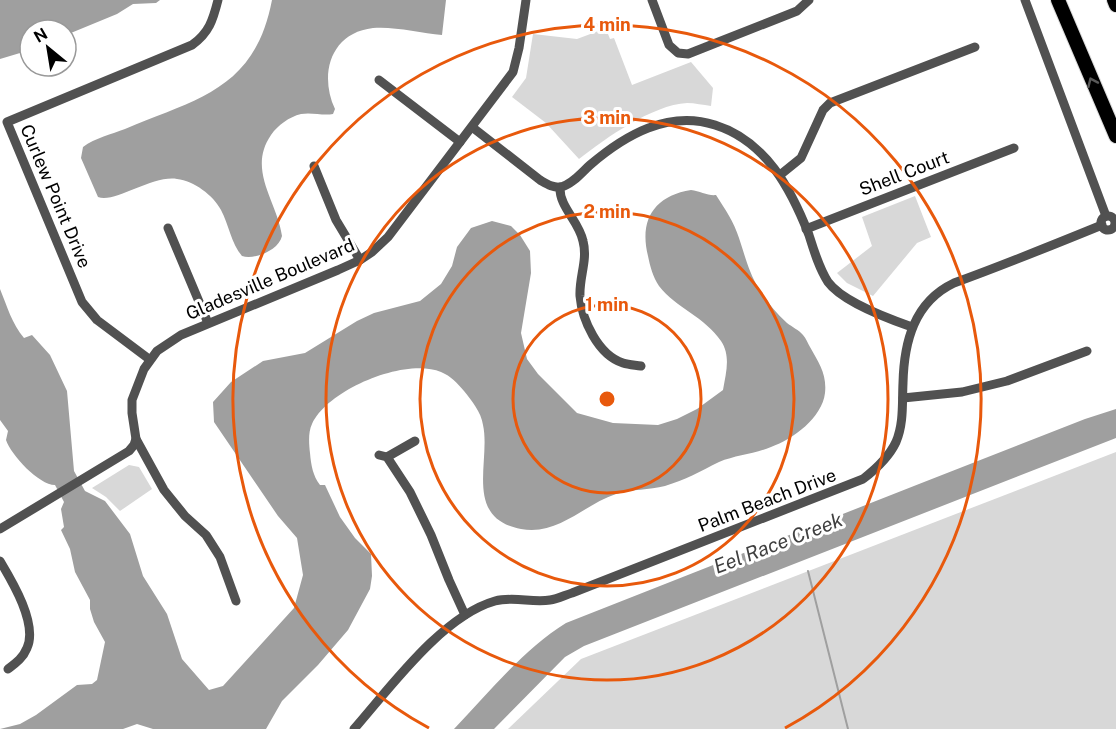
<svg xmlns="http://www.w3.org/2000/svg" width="1116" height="729" viewBox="0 0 1116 729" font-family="'Public Sans',sans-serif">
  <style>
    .green { fill: #d8d8d8 }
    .water { fill: #9f9f9f }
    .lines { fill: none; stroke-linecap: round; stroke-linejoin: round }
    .stream { stroke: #9f9f9f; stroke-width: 2 }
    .highway-casing { stroke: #dbdbdb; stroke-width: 16 }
    .minor { stroke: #515151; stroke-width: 9 }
    .highway { stroke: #000; stroke-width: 14 }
    .oneway { stroke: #595959 }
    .ring { fill: none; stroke: #e8590c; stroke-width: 3 }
    .labels { text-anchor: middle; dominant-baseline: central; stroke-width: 6; stroke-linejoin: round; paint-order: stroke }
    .street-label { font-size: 18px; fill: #000; stroke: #fff }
    .water-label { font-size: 20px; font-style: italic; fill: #404040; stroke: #fff }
    .centre { fill: #e8590c; stroke: #fff; stroke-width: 3 }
    .ring-label { font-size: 18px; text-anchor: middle; font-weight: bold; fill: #e8590c; stroke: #fff; stroke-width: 6; stroke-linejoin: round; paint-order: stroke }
  </style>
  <rect width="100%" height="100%" fill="#fff"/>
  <g class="green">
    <path d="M601,30L608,34L610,39L614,38L632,85L691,62L713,88L711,106C703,105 695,103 687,103C652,105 606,138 579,159L546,123L512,97L526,78L533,34L577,39Z"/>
    <polygon points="915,196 931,237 917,243 873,296 847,283 837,273 872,246 862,217"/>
    <polygon points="1116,452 1116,729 508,729 581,659"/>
    <polygon points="129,465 139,467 152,489 120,511 106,497 92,488"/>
  </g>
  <g class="water">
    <polygon points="0,0 160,0 156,3 133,4 117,14 66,35 66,30 30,30 30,50 0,59"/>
    <path d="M272,0H446L442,35C421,33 393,26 373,28C330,33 319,75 335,109L333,114C323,116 312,112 301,114C289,117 278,125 271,135C247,170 277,201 282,236C279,250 255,260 242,256C231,243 229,225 221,210C213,195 194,181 177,179C152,175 114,204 98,197L81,158L83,147C95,138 112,134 125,129C199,98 255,89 272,0Z"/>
    <path d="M691,190C700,191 708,196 716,195C725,209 734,222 739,238C745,256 749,273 759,289C766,301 776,313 787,323C792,327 799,330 803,335C806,338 808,344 810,347C819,363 827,374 825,393C822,418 793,439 771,447C754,454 736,455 719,462C701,471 685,480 665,486C649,490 632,489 616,494C583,505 558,536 521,529C463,518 491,461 483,425C481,412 472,401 464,391C457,383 451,376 441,372C406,357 328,389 312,424C308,432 309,444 310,453C311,465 313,476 320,485H325L340,517L355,538L371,554L372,576L370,589L348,630L318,665L282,701L266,729H153L137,724L123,729H0L20,724L36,715L77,685L92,684L97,680L105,642L94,622L90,609V600L75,572L70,549L61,530L64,527L61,509L64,502L55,485C39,485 11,455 6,440L8,431L0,420V289C7,306 12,324 24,338L32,335L50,355L67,391L74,471L85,491L105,501L130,534L143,576L167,614L182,659L209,690L223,686L294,608L303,575L297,538L278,516L214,422L213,402L231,382L263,361L305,353L357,321L374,313L420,301L441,284L452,266L457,247L471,228L492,221L511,226L520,235L530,251L531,273L521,333L527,359L538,374L577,413L613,423L658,425L677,419L697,409L723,390C726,373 731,356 721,341C705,317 676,308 659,286C653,277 650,266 648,256C639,220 654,196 691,190Z"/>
    <path d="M1116,409V438L584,646L565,657L494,729H454C488,693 524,649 566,623L919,484L1085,419Z"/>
  </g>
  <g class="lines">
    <polyline class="stream" points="808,571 848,729"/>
    <defs>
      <g id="highway">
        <polyline points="1058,0 1116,136"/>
        <polyline points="1114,0 1116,5"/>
      </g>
    </defs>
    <use href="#highway" class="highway-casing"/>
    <g class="minor">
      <polyline points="652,0 669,45 678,53 688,54 797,11 809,0"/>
      <polyline points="1025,0 1106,216"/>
      <polyline points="379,80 460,142"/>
      <path d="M472,127L540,180C547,184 553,188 561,187C573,184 582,172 590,165C625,135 668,110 715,125C766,141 791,189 809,235C814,251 819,268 828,282C842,301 889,319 912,327"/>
      <polyline points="314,166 336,220 360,260"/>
      <polyline points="780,175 801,158 823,110 830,103 975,47"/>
      <path d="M560,187C559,207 579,221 583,241C588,260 579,277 580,296C582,320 598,355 623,363C629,365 635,365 641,366"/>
      <circle cx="1108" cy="223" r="7"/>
      <polyline points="168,228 208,323"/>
      <polyline points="806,229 1014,148"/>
      <path d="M149,359L97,320L82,302L7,122L192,45C209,33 213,20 218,0"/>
      <polyline points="903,398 962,392 1007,381 1087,351"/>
      <polyline points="379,455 387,457 410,492 431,535 449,580 465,615"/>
      <polyline points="387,457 415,441"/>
      <polyline points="0,529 129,451 134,445 136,439"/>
      <path d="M0,561C12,581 38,624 27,648C23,658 16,663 8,669"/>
      <polyline points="236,601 220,557 206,535 185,516 164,490 136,439 132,413 132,400 144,369 157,351 181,335 338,270 360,260 372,252 388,237 513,72 519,48 526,0"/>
      <path d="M354,729C390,688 442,616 495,601C514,596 532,603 550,600C558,599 565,595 572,593L863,479C876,469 889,457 896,442C904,423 902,403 903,383C904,342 914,302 954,283C1004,265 1053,245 1102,225"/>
    </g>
    <use href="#highway" class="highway"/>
  </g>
  <defs><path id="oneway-chevron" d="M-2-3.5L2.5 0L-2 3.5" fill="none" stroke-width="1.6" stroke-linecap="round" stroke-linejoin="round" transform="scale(1.5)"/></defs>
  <use class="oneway" href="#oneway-chevron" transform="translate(1092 82) rotate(-114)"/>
  <g class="ring">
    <circle cx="607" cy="399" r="94"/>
    <circle cx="607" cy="399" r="187"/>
    <circle cx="607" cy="399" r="281"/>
    <path d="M429 728A374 374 0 1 1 785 728"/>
  </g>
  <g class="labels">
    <g class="street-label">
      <text transform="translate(904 173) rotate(-21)">Shell Court</text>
      <text transform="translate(56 196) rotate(67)">Curlew Point Drive</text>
      <text transform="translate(270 279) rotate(-23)">Gladesville Boulevard</text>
      <text transform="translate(767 500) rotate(-21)">Palm Beach Drive</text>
    </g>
    <g class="water-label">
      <text transform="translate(778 543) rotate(-21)">Eel Race Creek</text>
    </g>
  </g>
  <circle cx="607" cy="399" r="9" class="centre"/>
  <g class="ring-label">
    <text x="607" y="31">4 min</text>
    <text x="607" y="124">3 min</text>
    <text x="607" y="218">2 min</text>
    <text x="607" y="311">1 min</text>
  </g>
  <g transform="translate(48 48) rotate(330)"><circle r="28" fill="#ffffff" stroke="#999999" stroke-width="1.5"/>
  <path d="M0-4.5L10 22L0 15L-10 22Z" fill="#000000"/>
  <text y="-9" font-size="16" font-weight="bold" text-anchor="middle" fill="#000000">N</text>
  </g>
</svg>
